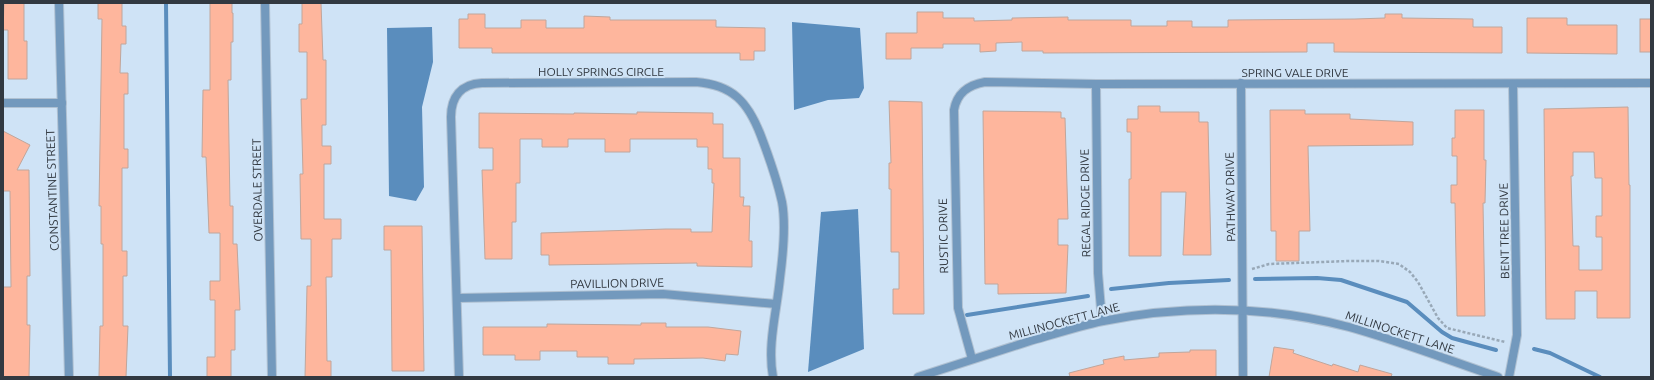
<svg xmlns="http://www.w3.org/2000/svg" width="1654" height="380" viewBox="0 0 1654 380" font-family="Ubuntu,sans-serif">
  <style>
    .green { fill: #9cc1e4 }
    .water { fill: #5a8dbd }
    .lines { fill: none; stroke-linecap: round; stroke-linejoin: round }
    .stream { stroke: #5a8dbd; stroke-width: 4 }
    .building { fill: #feb69d; stroke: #c0a69c; fill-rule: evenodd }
    .minor-casing { stroke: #b0c1d2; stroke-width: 10 }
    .tertiary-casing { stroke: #b0c1d2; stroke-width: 10 }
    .path { stroke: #98a8b7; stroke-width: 2.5; stroke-dasharray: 3 2; stroke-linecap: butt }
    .minor { stroke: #7399bd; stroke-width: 8 }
    .tertiary { stroke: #7399bd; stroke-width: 8 }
    .labels { text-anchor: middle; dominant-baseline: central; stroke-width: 4; stroke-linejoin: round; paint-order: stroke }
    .street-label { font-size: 12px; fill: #323941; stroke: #cfe3f6 }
  </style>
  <rect width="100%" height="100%" fill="#cfe3f6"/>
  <polygon class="green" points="789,3 977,3 977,4"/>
  <g class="water">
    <polygon points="792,22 860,28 864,88 859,98 828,100 794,110"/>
    <polygon points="432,27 433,62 422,107 424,187 416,201 389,196 387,28"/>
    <polygon points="858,209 864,349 808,372 821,212"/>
  </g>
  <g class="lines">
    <g class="stream">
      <polyline points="166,3 170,377"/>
      <polyline points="1255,279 1317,278 1341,280 1407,302 1442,332 1452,338 1496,350"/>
      <polyline points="1111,289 1169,283 1229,280"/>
      <polyline points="967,315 1088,296"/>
      <polyline points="1534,349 1550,353 1600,377"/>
    </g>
  </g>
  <g class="building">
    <polygon points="4,3 24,3 24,41 27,41 27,79 8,79 8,30 3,30"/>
    <polygon points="98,3 122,3 122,26 126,26 126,44 121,44 120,73 128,73 128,94 124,94 124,149 128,149 128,168 122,168 122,251 127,251 127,276 123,276 123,326 128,326 126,377 99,377 100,326 103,326 103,244 101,244 101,206 99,206 102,19 98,19"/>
    <polygon points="210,3 232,3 232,13 233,13 233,42 231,42 231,80 228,80 230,206 233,206 233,244 237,244 240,310 235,310 235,350 231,350 231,377 207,377 207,357 215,357 215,300 210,300 210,281 220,281 220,233 209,233 206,157 202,157 203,90 210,90"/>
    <polygon points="302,3 321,3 323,60 326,60 326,125 322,125 322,146 331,146 331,164 324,164 324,219 341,219 341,239 332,239 332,277 326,277 327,361 331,361 331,377 305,377 307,286 311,286 311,239 301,239 300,174 303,174 301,99 307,99 307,52 299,52 299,24 302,24"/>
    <polygon points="917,12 943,12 943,18 974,18 974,21 1012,20 1012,18 1068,17 1068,20 1131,20 1131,26 1167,26 1167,21 1192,21 1192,27 1228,27 1228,20 1355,19 1385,18 1385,14 1402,14 1402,18 1473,19 1473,27 1502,27 1502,53 1334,52 1334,43 1307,43 1307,52 1043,53 1043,51 1022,51 1022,42 996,43 996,51 980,52 980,44 943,44 943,48 911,48 911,59 886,59 886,33 917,33"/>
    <polygon points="468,14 485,14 485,28 521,28 521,20 546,20 546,28 584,28 584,16 610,17 610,20 716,20 716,27 765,28 765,51 754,51 754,60 740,60 740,53 492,53 492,48 459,48 459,19 468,19"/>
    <polygon points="1527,18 1567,18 1567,25 1617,25 1617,54 1527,53"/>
    <rect x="1640" y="19" width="11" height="33"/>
    <polygon points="889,101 922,102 924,314 893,314 893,289 899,289 899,252 891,252 891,189 889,189 889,163 891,163"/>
    <polygon points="1138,106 1160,106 1160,112 1199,112 1199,122 1208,122 1211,255 1183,255 1186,192 1161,192 1161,256 1129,256 1129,179 1131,179 1131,132 1127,132 1127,119 1138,119"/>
    <path d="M1628,107L1629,185H1630V318H1597V291H1575V319H1546L1544,109ZM1573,152H1594L1595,178H1602V216H1596V237H1602V270H1579V246H1573L1571,176H1573Z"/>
    <polygon points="1270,110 1305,110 1305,114 1350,114 1350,119 1413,122 1413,145 1308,146 1310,231 1299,231 1299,261 1276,261 1276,231 1271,231"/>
    <polygon points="1455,110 1484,110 1484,160 1486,160 1485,203 1483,203 1485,316 1457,316 1455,203 1451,203 1451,185 1457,185 1457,156 1452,156 1452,138 1455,138"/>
    <polygon points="983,111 1061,112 1061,118 1065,118 1068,219 1058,219 1058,245 1068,245 1066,293 998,294 998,284 985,284"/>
    <polygon points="637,112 713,113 713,124 723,124 723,158 740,158 740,197 744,197 743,206 750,206 749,241 752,241 752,267 697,266 697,263 549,265 549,255 541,255 541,233 666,229 691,229 691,232 712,232 714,183 712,183 712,169 708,169 708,147 697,147 697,139 630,139 630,152 605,152 605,139 568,139 568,147 542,147 542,139 520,139 520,183 516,183 516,222 512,222 512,259 485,259 482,170 493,170 493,148 479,148 479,113 574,114 574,113 637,114"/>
    <polygon points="3,131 30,145 17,170 29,170 30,276 27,276 27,325 30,325 29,377 3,377 3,287 11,287 10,191 3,191"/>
    <polygon points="384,226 422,226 424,371 392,371 391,250 384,250"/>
    <polygon points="641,323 666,323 666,327 708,327 741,331 738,355 726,354 725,361 703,358 634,359 634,364 608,364 608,357 577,357 577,351 540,351 540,360 515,360 515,355 483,355 483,327 547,327 547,324 641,325"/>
    <polygon points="1274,347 1294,350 1293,353 1332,366 1333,364 1358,372 1360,365 1392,374 1391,377 1269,377"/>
    <polygon points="1190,350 1216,350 1216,377 1070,377 1069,373 1104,364 1103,360 1124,356 1124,360 1159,357 1159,353 1190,352"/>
  </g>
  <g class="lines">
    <defs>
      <g id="minor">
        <polyline points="59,3 69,377"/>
        <polyline points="265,3 272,377"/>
        <polyline points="1241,83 1243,377"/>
        <polyline points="1096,84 1098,273 1102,321"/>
        <polyline points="3,103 62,103"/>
        <polyline points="458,298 663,294 776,304"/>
        <path d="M972,359L958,308L954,110C957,93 968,85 985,82L1096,84L1651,83"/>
        <path d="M459,377L451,117C451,97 461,84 482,83L696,82C733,85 748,102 761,136C769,157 777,180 782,202C786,224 783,255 780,278C777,310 767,345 773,377"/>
        <polyline points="1509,377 1517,335 1513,84"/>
      </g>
      <path id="tertiary" d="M918,377C955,365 993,353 1030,341C1054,334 1079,326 1103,321C1184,305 1269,306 1349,327C1399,341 1448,360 1498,377"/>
    </defs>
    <use href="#minor" class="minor-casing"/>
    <use href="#tertiary" class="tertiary-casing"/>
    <polyline class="path" points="1252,269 1269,264 1348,261 1379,261 1399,264 1410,272 1418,282 1438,318 1447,328 1505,342"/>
    <use href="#minor" class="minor"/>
    <use href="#tertiary" class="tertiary"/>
  </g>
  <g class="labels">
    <g class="street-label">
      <text x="601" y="71">HOLLY SPRINGS CIRCLE</text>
      <text x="1295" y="72">SPRING VALE DRIVE</text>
      <text transform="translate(52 190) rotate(-92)">CONSTANTINE STREET</text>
      <text transform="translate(257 190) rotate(-91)">OVERDALE STREET</text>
      <text transform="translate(1230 197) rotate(-91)">PATHWAY DRIVE</text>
      <text transform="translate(1085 203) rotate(-91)">REGAL RIDGE DRIVE</text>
      <text transform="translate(1504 231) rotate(-91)">BENT TREE DRIVE</text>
      <text transform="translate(943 236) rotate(-91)">RUSTIC DRIVE</text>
      <text transform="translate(617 283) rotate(-1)">PAVILLION DRIVE</text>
      <text transform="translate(1064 321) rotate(-15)">MILLINOCKETT LANE</text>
      <text transform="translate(1400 332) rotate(18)">MILLINOCKETT LANE</text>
    </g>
  </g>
  <rect width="1654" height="380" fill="none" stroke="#323941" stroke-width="8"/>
</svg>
